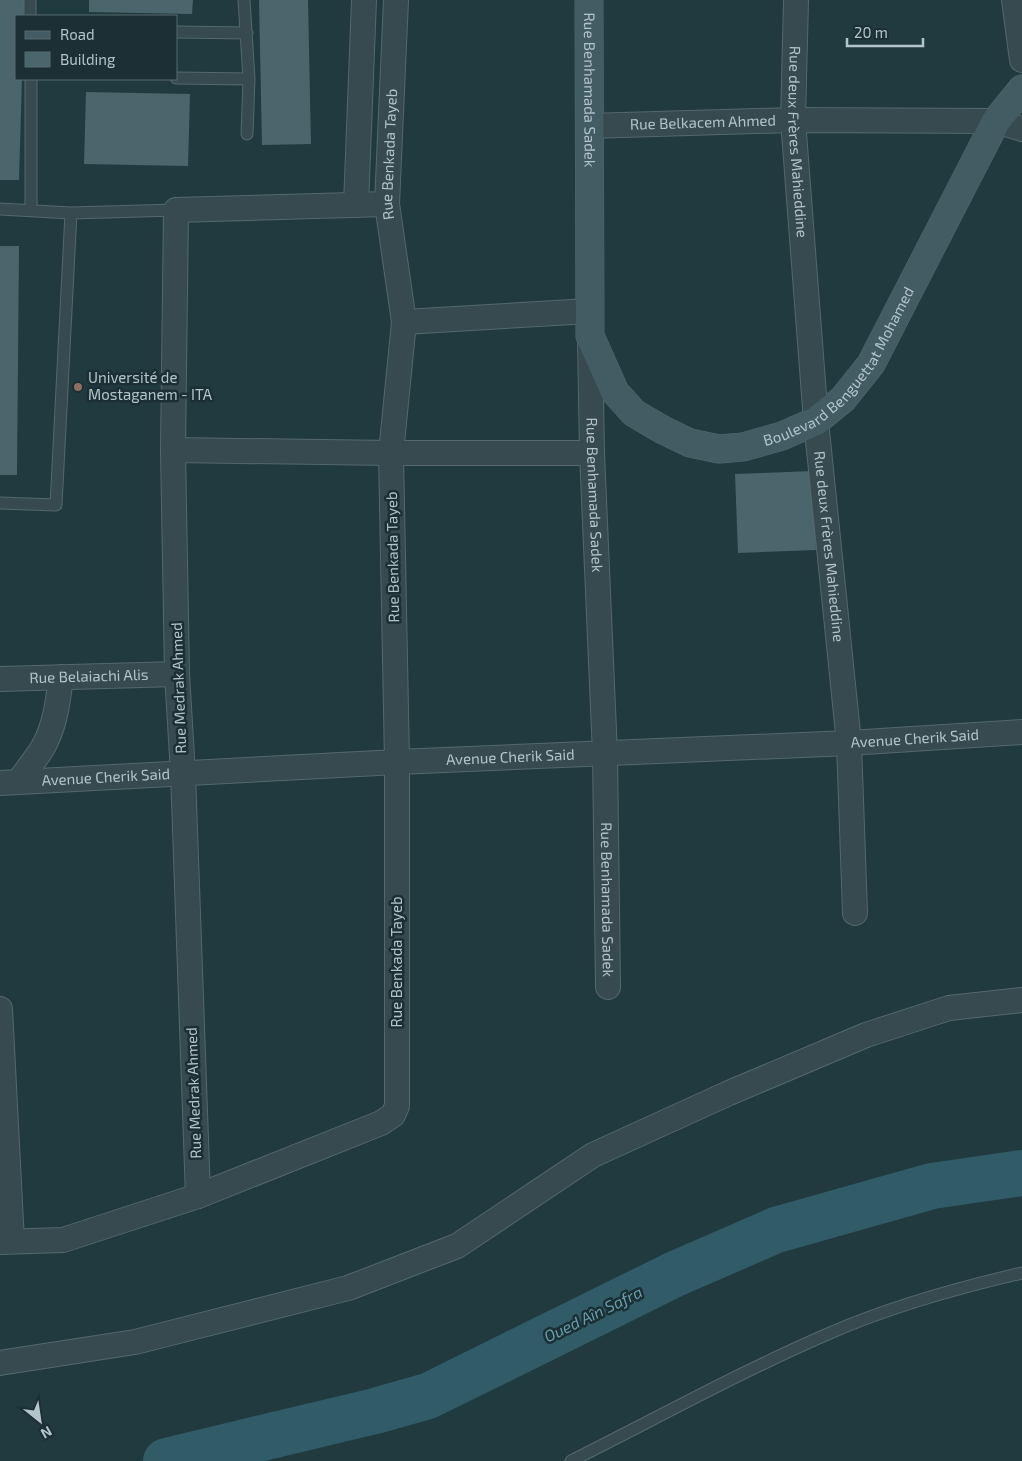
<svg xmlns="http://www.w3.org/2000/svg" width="1022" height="1461" viewBox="0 0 1022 1461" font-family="'Exo 2',sans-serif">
	<rect width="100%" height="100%" fill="#213a40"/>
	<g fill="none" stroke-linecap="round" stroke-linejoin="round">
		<path stroke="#315b67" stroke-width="46" d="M166,1461L375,1411L428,1396L675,1274L776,1230L932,1186L1022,1173"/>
	</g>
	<path fill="#4a656c" d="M0,0H24V16H16V79H22L19,180H0Z
		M89,0H193L192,14L89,12Z
		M259,0H308L311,144L262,145Z
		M86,92L190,94L188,166L84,164Z
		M0,246H19L17,475H0Z
		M813,471L816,550L738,553L735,474Z"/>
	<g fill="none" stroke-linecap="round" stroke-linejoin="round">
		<g stroke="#54686e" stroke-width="13">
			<path id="service" d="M30,0V16
				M244,0L249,79L247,134
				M176,32L247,33
				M176,78L249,79
				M31,79V210
				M0,209L71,213L56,505L0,503
				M71,213L176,210
				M571,1461C657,1418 742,1371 830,1333C892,1306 957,1288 1022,1273"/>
		</g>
		<g stroke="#54686e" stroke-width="26">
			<g id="minor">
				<path id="s1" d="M796,0L793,120L816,421L849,743L855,913"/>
				<path d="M1014,0L1022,60"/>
				<path id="s2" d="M589,126L793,120L996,121L1022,129"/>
				<path d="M356,205L364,0"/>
				<path d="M404,322L589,311"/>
				<path id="s3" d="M590,340L592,453L605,754L608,987"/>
				<path d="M173,450L391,453H592"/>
				<path id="s4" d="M0,679L177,674"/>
				<path d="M19,781C26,771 35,760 42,749C55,727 58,702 61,677"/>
				<path id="s5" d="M0,783L397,762L849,743L1022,732"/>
				<path d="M0,1009L12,1241"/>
				<path d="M198,1196L183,773L177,674L173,450L176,210L387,204"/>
				<path id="s6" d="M0,1242L63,1240L198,1196L381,1123L393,1115L397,1106V762L391,453L404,322L387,204L396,0"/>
				<path d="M0,1363L135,1342L348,1288L457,1246L593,1155L729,1093L866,1035L949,1008L1022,1000"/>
			</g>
		</g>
		<g stroke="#54686e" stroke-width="29">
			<g id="secondary">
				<path id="s7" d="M589,0L590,336L615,392L634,413L663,430L690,443L719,449L743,447L782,436L816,421L843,399L871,364L996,121L1022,89"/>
			</g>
		</g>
		<use href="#service" stroke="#364a50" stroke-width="11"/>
		<use href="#minor" stroke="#364a50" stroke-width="24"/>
		<use href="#secondary" stroke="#435b63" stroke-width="28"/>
	</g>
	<circle fill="#8d6e63" stroke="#1b2f35" stroke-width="2" cx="78" cy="387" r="5"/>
	<g text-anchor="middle" stroke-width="5" stroke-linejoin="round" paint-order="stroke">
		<g font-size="15" fill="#b2c5cb" stroke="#1b2f35">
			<text dy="5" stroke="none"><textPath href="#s7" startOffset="90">Rue Benhamada Sadek</textPath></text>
			<text dy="5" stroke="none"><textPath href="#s2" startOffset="114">Rue Belkacem Ahmed</textPath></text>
			<text dy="5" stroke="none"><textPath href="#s1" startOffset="142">Rue deux Frères Mahieddine</textPath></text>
			<text dy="5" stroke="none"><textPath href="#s6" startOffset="1380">Rue Benkada Tayeb</textPath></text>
			<text dy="5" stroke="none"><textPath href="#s7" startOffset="675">Boulevard Benguettat Mohamed</textPath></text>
			<text dy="5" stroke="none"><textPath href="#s3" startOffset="155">Rue Benhamada Sadek</textPath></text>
			<text dy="5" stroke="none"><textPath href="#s1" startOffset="548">Rue deux Frères Mahieddine</textPath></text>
			<text transform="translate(393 557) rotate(-91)" y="5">Rue Benkada Tayeb</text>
			<text dy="5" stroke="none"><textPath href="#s4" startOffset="89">Rue Belaiachi Alis</textPath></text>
			<text transform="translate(179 688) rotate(-92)" y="5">Rue Medrak Ahmed</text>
			<text dy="5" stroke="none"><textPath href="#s5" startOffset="916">Avenue Cherik Said</textPath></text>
			<text dy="5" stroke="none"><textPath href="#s5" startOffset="511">Avenue Cherik Said</textPath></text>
			<text dy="5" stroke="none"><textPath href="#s5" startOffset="106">Avenue Cherik Said</textPath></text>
			<text dy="5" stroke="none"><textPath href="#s3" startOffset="560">Rue Benhamada Sadek</textPath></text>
			<text transform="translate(397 962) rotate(-90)" y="5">Rue Benkada Tayeb</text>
			<text transform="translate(194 1093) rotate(-92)" y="5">Rue Medrak Ahmed</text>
		</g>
		<g font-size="15" fill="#b2c5cb" stroke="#1b2f35" text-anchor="start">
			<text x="88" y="383">Université de<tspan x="88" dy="17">Mostaganem - ITA</tspan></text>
		</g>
		<g font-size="16" font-style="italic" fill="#679fae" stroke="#1b2f35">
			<text transform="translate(593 1314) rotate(-26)" y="6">Oued Aîn Safra</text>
		</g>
	</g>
	<rect x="15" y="15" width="162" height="65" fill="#1b2f35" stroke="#576b71"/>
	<rect x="25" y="31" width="25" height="8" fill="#435b63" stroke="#576b71"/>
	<text x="60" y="40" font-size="15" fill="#b2c5cb">Road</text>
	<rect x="25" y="52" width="25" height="15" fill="#4a656c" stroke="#576b71"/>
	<text x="60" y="65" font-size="15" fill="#b2c5cb">Building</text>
	<g transform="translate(40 1421) rotate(150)" stroke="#1b2f35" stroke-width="4" paint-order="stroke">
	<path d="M0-4L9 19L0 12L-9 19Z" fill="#b2c5cb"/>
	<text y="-8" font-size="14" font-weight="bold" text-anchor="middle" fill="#b2c5cb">N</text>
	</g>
	<path d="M847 38v8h76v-8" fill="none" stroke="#b2c5cb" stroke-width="2.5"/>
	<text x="854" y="38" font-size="15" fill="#b2c5cb" stroke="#1b2f35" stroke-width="4" paint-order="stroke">20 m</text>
</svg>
